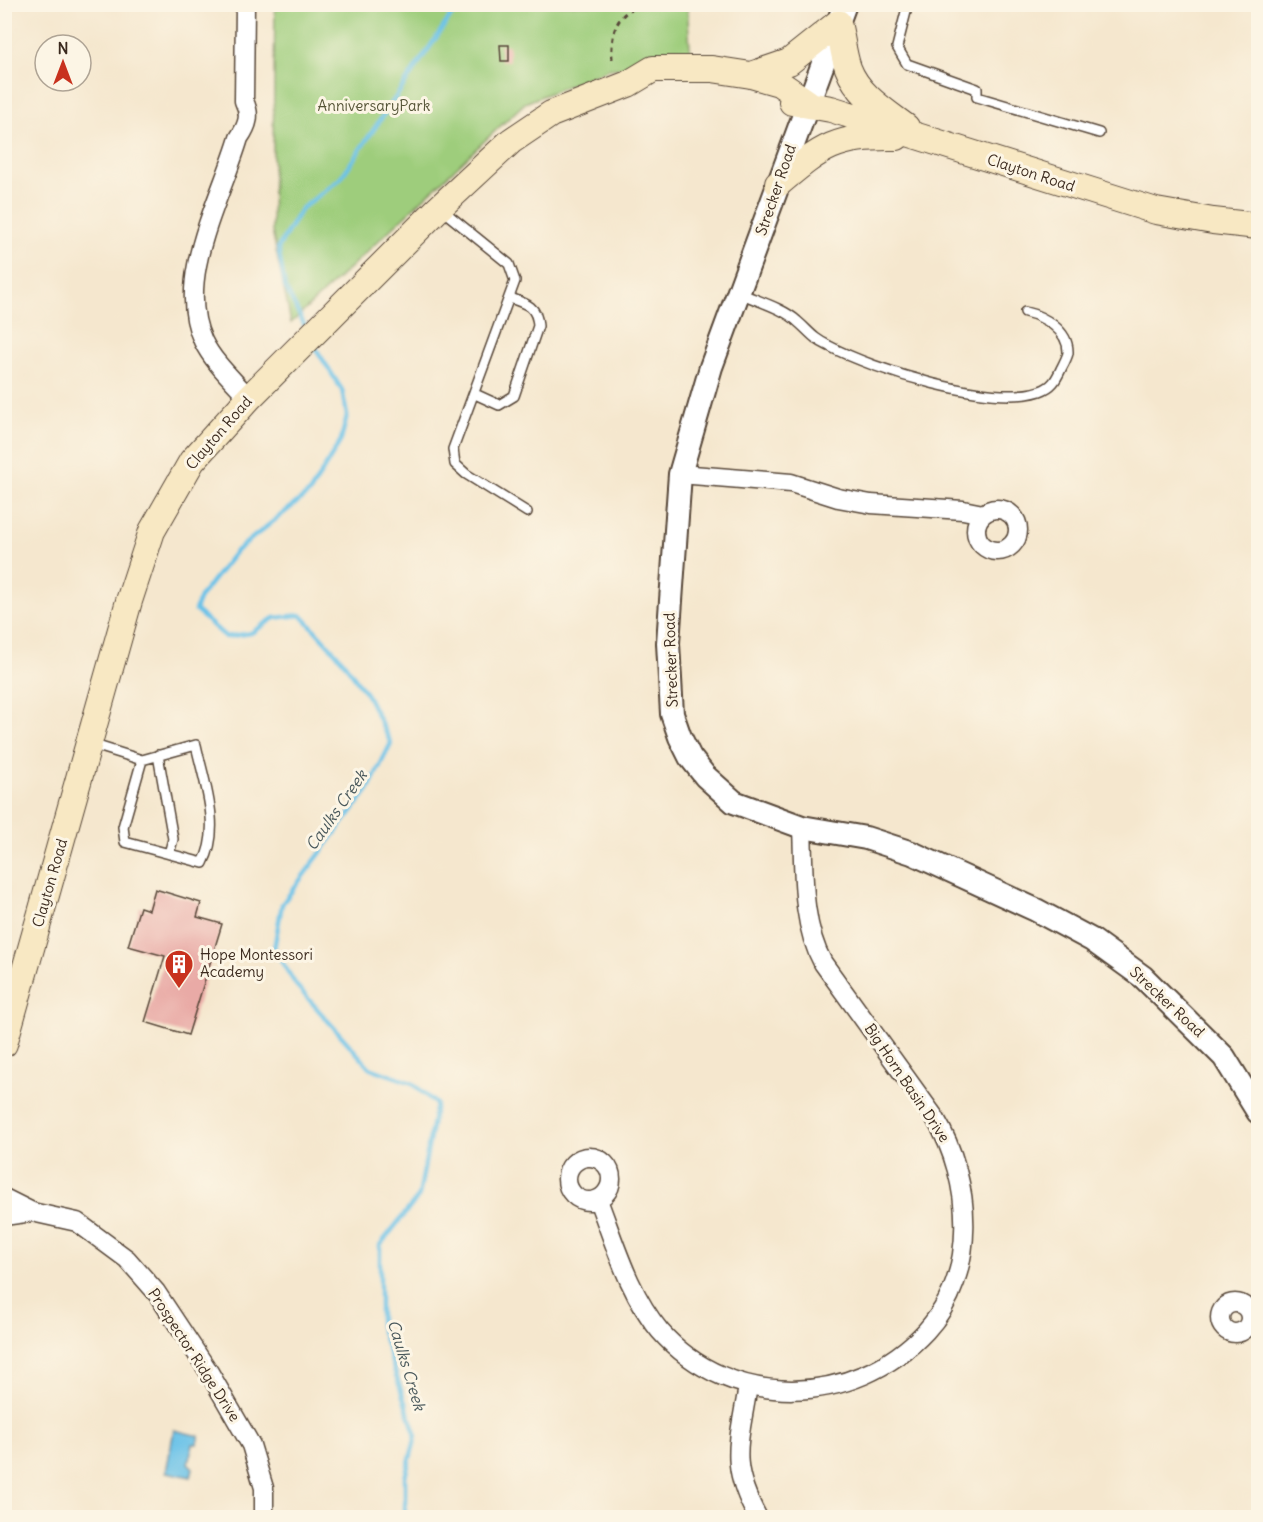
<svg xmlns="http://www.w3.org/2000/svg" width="1263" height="1522" viewBox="0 0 1263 1522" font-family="Delius,sans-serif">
	<rect width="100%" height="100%" fill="#fcf5e5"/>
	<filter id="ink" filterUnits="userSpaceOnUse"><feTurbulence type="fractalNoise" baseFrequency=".0167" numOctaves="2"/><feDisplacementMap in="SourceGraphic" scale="12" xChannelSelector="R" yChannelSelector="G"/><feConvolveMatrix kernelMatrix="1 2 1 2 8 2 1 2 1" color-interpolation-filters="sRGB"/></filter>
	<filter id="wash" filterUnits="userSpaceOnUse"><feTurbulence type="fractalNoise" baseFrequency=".008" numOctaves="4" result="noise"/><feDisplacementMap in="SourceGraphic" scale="24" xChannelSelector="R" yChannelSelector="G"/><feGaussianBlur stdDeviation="1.35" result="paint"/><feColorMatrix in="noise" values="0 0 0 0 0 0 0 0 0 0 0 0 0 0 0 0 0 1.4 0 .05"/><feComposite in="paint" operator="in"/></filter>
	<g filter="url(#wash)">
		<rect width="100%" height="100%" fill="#f5e7ce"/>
		<path fill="#9ecd7c" stroke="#6c7c4d" stroke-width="1.5" d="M275,5H687L691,62L609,69L525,103L291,323L272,231Z"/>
		<path fill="#6bc2e8" stroke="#537683" stroke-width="1.5" d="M174,1430L199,1436L197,1444H193L188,1463L193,1468L191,1477L166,1472Z"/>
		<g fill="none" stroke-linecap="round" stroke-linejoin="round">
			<path stroke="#6bc2e8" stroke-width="4.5" d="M306,328L285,287L278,248L301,209L340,179L459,4
				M313,344L342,390L347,415L341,440L310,492L236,551L200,597L195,610L226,637L251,633L274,618L301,615L343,661L367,695L391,743L368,790L282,904L274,949L296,985L370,1068L412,1083L436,1104L419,1196L380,1245V1326L416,1436L405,1477V1518"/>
		</g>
		<g id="blocks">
			<path fill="#e9aaa6" d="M500,45H509V61H501Z
				M155,889L201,903L197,917L222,924L188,1035L145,1022L165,956L128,946L140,907L149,910Z"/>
		</g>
	</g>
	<g filter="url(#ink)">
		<use href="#blocks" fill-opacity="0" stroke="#574638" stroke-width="1.5"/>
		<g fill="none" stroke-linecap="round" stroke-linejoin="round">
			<g stroke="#574638" stroke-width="12">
				<path id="service" d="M765,4H770
					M908,4L897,47L907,64L977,89V97L1099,133
					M441,209L509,264L515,281L453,449L455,464L466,474L527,512
					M740,293C757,301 783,308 797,321C810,332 812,338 829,346C874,370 991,407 1040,391C1052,387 1056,380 1061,369C1063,365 1067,358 1068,353C1069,330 1043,316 1025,312
					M475,394L499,405L514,396L538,326C537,307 528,304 510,298
					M91,744L142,760L123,827L125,842L203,863C222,828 204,782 196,745L142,760
					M158,755L173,839L169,854"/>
			</g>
			<g stroke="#574638" stroke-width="21">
				<path id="minor" d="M245,4L244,101C251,115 248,125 239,138C221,199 174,279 203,341C213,362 234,381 249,398
					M680,474L791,483L838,498L871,504L963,510L983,514
					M976 530a21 21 0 1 1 42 0a21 21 0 1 1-42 0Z
					M567 1179a22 22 0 1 1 44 0a22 22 0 1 1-44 0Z
					M4,1198L32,1212
					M598,1200C615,1244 629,1294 660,1331C730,1411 855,1408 926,1331C979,1273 972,1180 935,1118L823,963C801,923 804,872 802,827
					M4,1216L32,1212L77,1222L127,1259L156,1292L209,1372L251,1445L264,1488V1518
					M1220 1318a15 15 0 1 1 30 0a15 15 0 1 1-30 0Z
					M748,1386C739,1444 728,1463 758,1518"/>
			</g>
			<g stroke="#574638" stroke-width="26">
				<path id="tertiary" d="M845,4L711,367L680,474L668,643L672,714L680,737L690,757L705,776L734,802L802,827L866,838L912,853L1036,910L1092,940L1143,977L1224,1057L1258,1112"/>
			</g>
			<g stroke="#574638" stroke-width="28">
				<path id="secondary" d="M751,75L789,62L838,23C842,38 843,54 848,68C858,95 885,111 906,127
					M792,102L831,109L1156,211L1213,221L1258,226
					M778,184C823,146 836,136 897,137
					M4,1044L129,601L152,531L192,461L249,398L439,208L511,141L551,114L628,84L653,69H712L751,75L779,83L808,103"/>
			</g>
			<path stroke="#574638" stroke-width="3" stroke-dasharray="4.5 4.5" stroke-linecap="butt" d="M612,59C611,39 614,13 638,7C644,6 650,7 657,4"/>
			<use href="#service" stroke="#fff" stroke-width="9"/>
			<use href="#minor" stroke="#fff" stroke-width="18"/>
			<use href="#tertiary" stroke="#fff" stroke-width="22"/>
			<use href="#secondary" stroke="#f8e8c3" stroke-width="26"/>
		</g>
	</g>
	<defs>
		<g id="building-pin" transform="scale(1.5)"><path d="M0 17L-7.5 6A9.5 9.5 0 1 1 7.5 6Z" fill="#c8321e" stroke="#fcf5e5"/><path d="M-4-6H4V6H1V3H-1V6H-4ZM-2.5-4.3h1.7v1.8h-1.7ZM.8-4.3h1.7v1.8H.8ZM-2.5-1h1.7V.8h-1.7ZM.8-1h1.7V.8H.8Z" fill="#fff"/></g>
	</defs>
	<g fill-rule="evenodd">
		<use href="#building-pin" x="179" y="964"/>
	</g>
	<g text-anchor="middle" stroke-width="6" stroke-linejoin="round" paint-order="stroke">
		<g font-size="15" fill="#545336" stroke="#fcf5e5">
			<text x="374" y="111">AnniversaryPark</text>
		</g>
		<g font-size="15" fill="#3b2a1e" stroke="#fcf5e5">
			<text transform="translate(1031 173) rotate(18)" y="5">Clayton Road</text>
			<text transform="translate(776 190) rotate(-71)" y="5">Strecker Road</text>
			<text transform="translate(219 433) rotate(-49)" y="5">Clayton Road</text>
			<text transform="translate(671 660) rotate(-92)" y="5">Strecker Road</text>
			<text transform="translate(50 883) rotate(-74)" y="5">Clayton Road</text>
			<text transform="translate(1167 1002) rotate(43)" y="5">Strecker Road</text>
			<text transform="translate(907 1083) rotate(56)" y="5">Big Horn Basin Drive</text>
			<text transform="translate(194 1355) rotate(57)" y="5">Prospector Ridge Drive</text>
		</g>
		<g font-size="15" fill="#3b2a1e" stroke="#fcf5e5" text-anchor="start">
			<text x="200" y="960">Hope Montessori<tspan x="200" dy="17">Academy</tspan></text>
		</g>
		<g font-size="16" font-style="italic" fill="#49585b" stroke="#fcf5e5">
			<text transform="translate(336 810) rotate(-55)" y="6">Caulks Creek</text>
			<text transform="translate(407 1365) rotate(73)" y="6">Caulks Creek</text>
		</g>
	</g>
	<rect width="1263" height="1522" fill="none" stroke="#fcf5e5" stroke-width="24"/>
	<g transform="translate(63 63)"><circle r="28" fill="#fcf5e5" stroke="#afa495" stroke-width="1.5"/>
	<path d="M0-4.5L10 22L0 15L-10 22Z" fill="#c8321e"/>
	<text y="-9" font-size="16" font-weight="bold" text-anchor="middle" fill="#3b2a1e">N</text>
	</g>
</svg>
